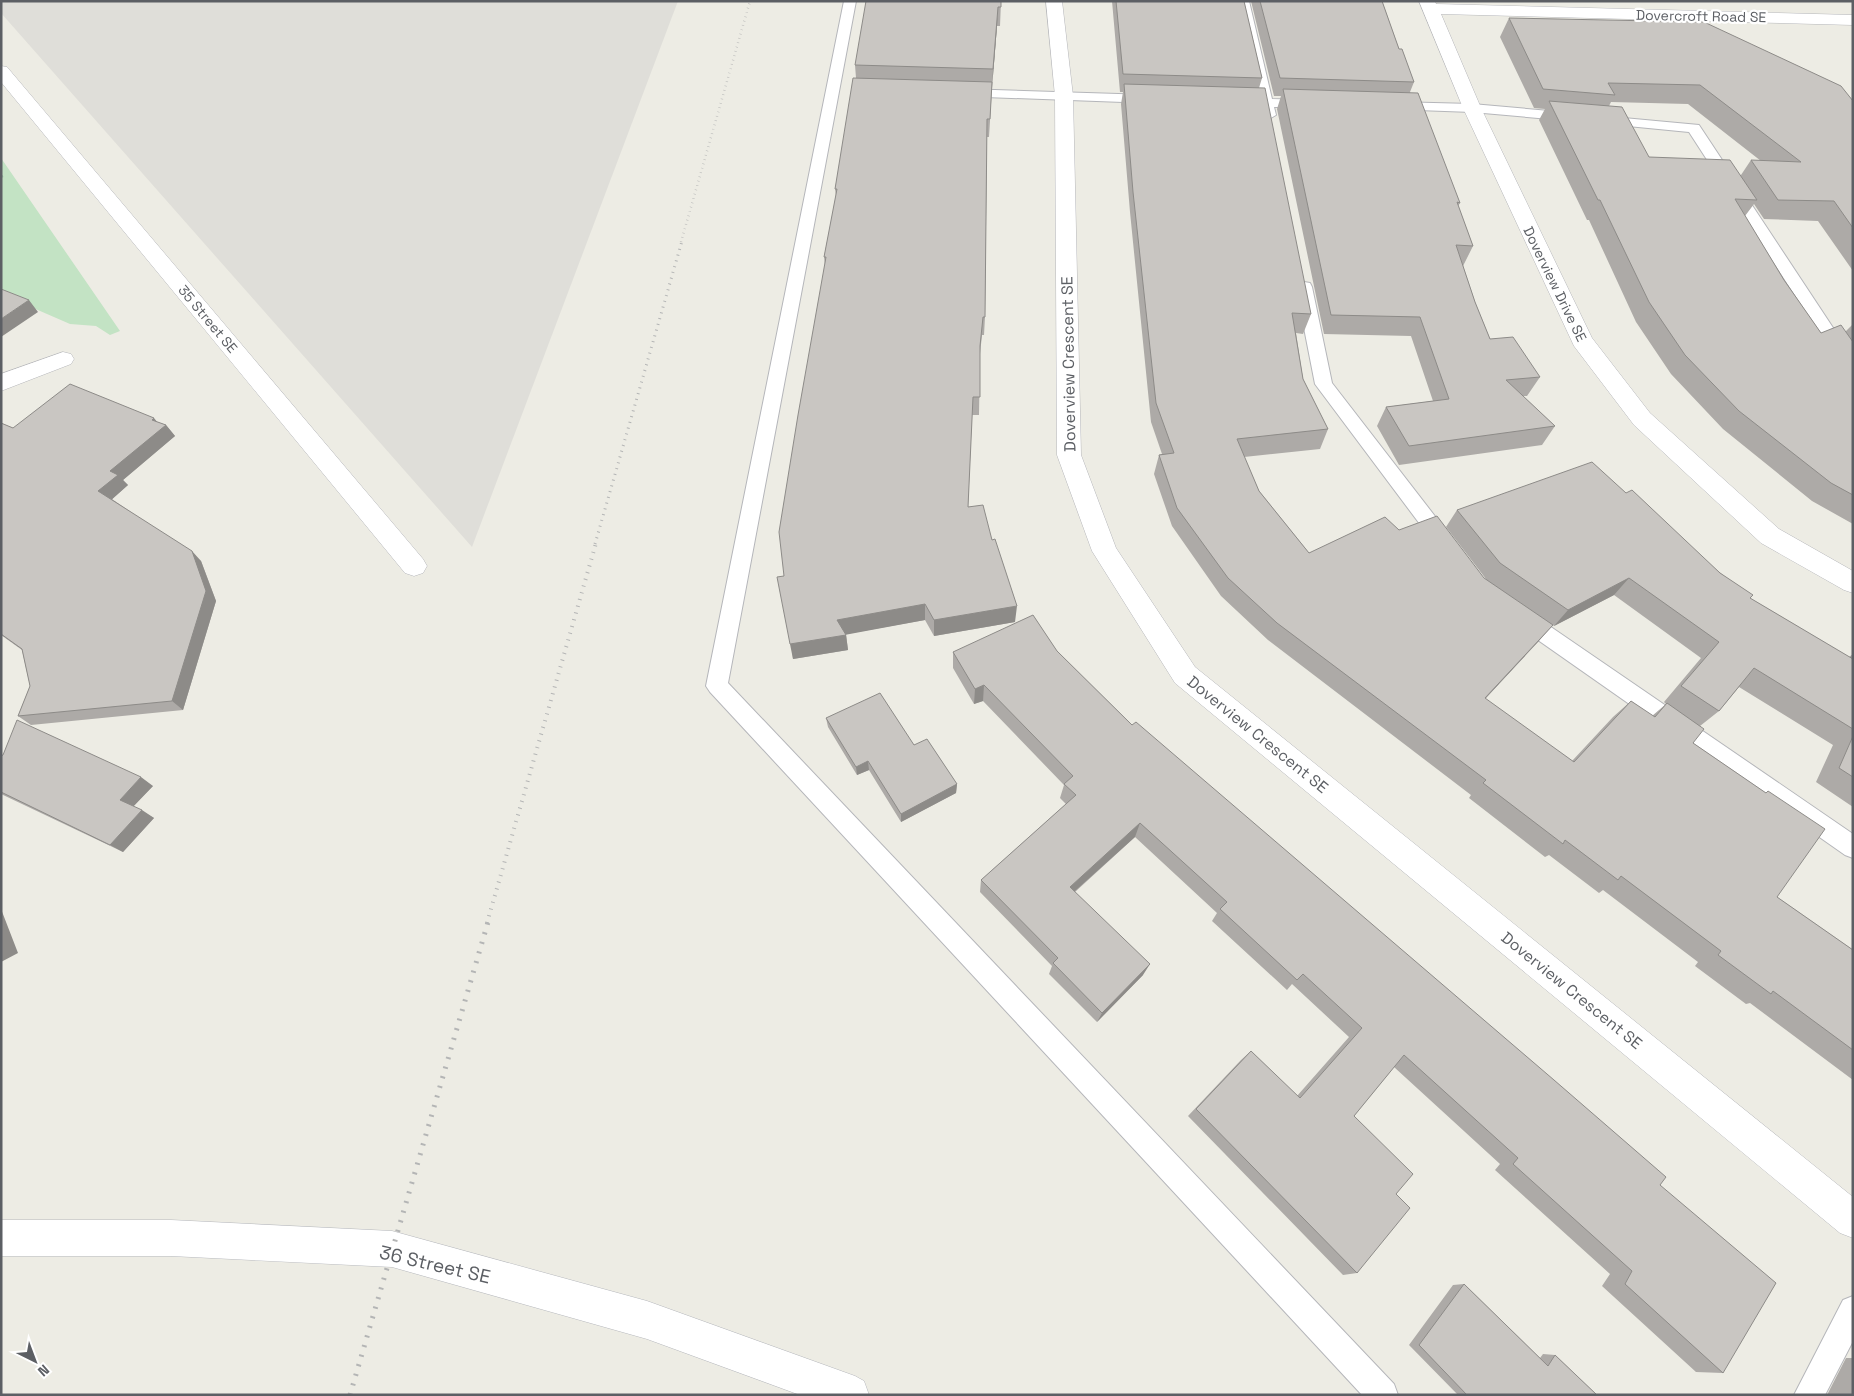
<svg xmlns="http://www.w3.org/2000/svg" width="1854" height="1396" viewBox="0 0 1854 1396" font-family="'Space Grotesk',sans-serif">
	<rect width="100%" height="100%" fill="#edece4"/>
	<path fill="#dfded9" d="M1,1H678L472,547L1,13Z"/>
	<path fill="#c3e3c4" d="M1,158L120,331L110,335L96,326L70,324L1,294Z"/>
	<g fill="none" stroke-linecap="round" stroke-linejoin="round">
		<g stroke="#b5b6ba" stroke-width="2">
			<path id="lane" d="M844,1H856L728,683L1394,1384L1398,1395H1362L710,692L706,686Z
				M1237,1H1249L1272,99L1307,100L1314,104L1312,107H1274L1276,115L1269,119L1264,118L1260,107L1235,105L1233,102L1235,99L1258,98Z
				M963,89L1150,95L1157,99L1150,103L958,96L956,93L958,90Z
				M1395,102L1472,104L1572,113L1579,117L1572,121L1472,112L1390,109L1388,106L1390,103Z
				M1602,116L1699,125L1853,358V373L1842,368L1689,132L1597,123L1595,120L1597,117Z
				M1304,282L1310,283L1312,287L1332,383L1451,537L1454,542L1451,547L1444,549L1437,547L1315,384L1296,287L1298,283Z
				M1522,610L1529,612L1853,834V858L1845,855L1515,624L1512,618L1515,612Z
				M1853,1296V1341L1825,1395H1794L1843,1300Z"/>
		</g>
		<g stroke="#b5b6ba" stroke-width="1">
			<path id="street" d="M1046,1H1062L1073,96L1081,455L1116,548L1195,667L1853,1197V1238L1840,1233L1175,683L1092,551L1057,455L1055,96Z
				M1419,1H1435L1436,4L1853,15V25L1441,14L1481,108L1592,338L1650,413L1779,529L1853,571V593L1844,590L1761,543L1634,425L1574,346L1463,108Z
				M1,66L7,67L423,559L427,566L423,573L414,576L405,573L1,82Z
				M63,352L71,354L74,359L71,364L1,391V374Z"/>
		</g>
		<g stroke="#b6b8bd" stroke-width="1">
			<path id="secondary" d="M1,1220H171L392,1231L647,1301L855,1376L864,1381L869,1395H800L647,1339L392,1267L171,1256H1Z"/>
		</g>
		<path stroke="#9cc4a9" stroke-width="2" stroke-dasharray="3 2" stroke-linecap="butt" d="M1,177L3,176"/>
		<use href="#lane" fill="#fff" fill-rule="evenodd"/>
		<use href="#street" fill="#fff" fill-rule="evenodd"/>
		<use href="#secondary" fill="#fff" fill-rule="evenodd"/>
		<path stroke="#b4b5b5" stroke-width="2.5" stroke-dasharray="0.5 4" stroke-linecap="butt" d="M681,242L750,1"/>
		<path stroke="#b4b5b5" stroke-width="3" stroke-dasharray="1 5" stroke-linecap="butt" d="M595,544L682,241"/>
		<path stroke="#b4b5b5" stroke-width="4" stroke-dasharray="1 6" stroke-linecap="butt" d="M487,923L596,543"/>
		<path stroke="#b4b5b5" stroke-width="5" stroke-dasharray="2 8" stroke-linecap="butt" d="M350,1395L488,922"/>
	</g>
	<path fill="#adaaa7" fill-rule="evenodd" d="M1001,1L1000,26H997L992,88L989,137H987L985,317L984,335H982L980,354L979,415H972L968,507L992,540L1015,622L934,636L925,620L846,634L848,650L793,659L784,576L825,265L824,257L836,196L835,189L856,78L855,65Z
		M1112,1H1244L1262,78L1259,88L1311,314L1303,334L1296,333L1303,379L1328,429L1320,449L1244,457L1259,491L1309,553L1399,530L1486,579L1446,527L1457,510L1626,493L1750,598L1849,657L1853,654V807L1816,782L1833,745L1739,687L1719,711L1700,726L1693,743L1766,793L1768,791L1777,897L1853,950V1080L1750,1003L1746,1004L1695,966L1698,962L1603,890L1599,893L1549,855L1545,857L1469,798L1471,795L1268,640L1221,596L1172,526L1154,474L1159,455L1162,454L1151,422L1130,212L1121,104L1123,92H1120ZM1614,595L1701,658L1664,702L1666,704L1652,716L1631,701L1613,717L1572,761L1485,699L1553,625L1554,626Z
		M1251,1H1382L1399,49L1414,82L1410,92L1460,203L1458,206L1473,246L1463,266L1475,302L1490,339L1540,377L1527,396H1523L1555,426L1542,445L1399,465L1377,426L1386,407L1433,401L1411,336L1324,334L1277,109L1281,96H1274Z
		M1509,18L1853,101V271L1818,221L1764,219L1754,204L1745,216L1784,280L1821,333L1846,331L1853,324V524L1812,501L1723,429L1671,374L1636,322L1589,220H1587L1539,120L1545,109L1534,108L1500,37ZM1611,102L1688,104L1761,161L1751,160L1741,175L1649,157L1609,106Z
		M157,422L166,425L175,436L123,480L128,485L112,499L201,561L216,601L183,710L31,725L18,716L30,686L22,650L1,635V423L13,428Z
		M1057,651L1132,725L1660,1185L1723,1373L1696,1372L1602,1286L1610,1274L1495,1170L1500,1164L1394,1067L1354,1116L1396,1194L1357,1273L1343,1275L1188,1116L1241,1060L1251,1051L1297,1096L1349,1037L1292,984L1287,990L1212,921L1217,913L1135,837L1075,892L1143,975L1097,1022L1049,974L1052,966L980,892L981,880L1066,804L1060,798L1064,785L983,701L974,704L953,668V652Z
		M826,718L914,745L957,784L956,793L901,822L869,770L857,775L828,727Z
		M1,756L153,786L133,806L154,818L123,852L1,794Z
		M1464,1284L1540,1358L1543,1354L1555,1355L1597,1395H1458L1409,1345L1453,1285Z
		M1846,1358H1853V1395H1827Z"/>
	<path fill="#8d8b88" d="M998,7L997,26L992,88L993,69Z
		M29,300L38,312L1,337V319Z
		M154,418L162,428L166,425L175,436L123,480L128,485L109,502L98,491L110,471L152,420Z
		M192,551L201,561L216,601L183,710L172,701Z
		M1629,578L1614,595L1554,626L1568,610Z
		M925,604V620L839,636L837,620Z
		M1017,606L1015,622L934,636V620Z
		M1553,625L1538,642L1471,714L1485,698Z
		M846,635L848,650L793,659L790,644Z
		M984,685L983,701L974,704L975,689Z
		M868,761L869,770L857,775L856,767Z
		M141,777L153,786L132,808L120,800Z
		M957,784L956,793L901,822V814Z
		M142,810L154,818L123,852L110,845Z
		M1140,823L1135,837L1066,899L1070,887Z
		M1,909L18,953L1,962Z
		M1150,964L1143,975L1097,1022L1102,1013Z"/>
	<path fill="#c9c6c2" stroke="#8d8b88" d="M866,1H1001V7H998L993,69L855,65Z
		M1116,1H1244L1262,78L1123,74Z
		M1260,1H1382L1399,49H1402L1414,82L1280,78Z
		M1509,18L1704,22L1841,86L1853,101V228L1834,201L1778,200L1751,160L1801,162L1700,85L1608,83L1615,95L1543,89Z
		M853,78L992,82L990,119H987L985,317H983L980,346V397H973L968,507L983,505L992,540L995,539L1017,606L934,620L925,604L837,620L846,635L790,644L777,577L784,576L779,532L798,415L826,257H824L837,189H835Z
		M1124,84L1265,88L1311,314L1292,313L1303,379L1328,429L1237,439L1259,491L1309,553L1385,517L1399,530L1437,516L1484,578L1553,625L1485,698L1574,762L1631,701L1655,717L1667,703L1704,729L1693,743L1766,793L1768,791L1825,829L1777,897L1853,950V1050L1773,991L1771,994L1718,955L1721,951L1621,876L1618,880L1565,840L1563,844L1483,783L1486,780L1277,623L1228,578L1177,508L1159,455L1174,453L1156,403L1133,192Z
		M1283,89L1418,93L1460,203L1457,202L1473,246L1456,245L1475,302L1490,339L1513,337L1540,377L1506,380L1555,426L1409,446L1386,407L1449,399L1420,317L1331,315Z
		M1549,101L1622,107L1649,157L1730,160L1757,200L1735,199L1784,280L1821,333L1841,325L1853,342V495L1831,483L1739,411L1685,355L1649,302L1600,200H1598Z
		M1,289L29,300L1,319Z
		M70,384L154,418L152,420L166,425L110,471L118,475L98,491L192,551L206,591L172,701L18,716L30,686L22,649L1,634V423L13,428Z
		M1592,462L1626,493L1632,490L1720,573L1753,595L1750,598L1853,659V729L1754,668L1719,711L1681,686L1719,642L1629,578L1568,610L1500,563L1457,510Z
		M1033,615L1057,651L1132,725L1136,722L1554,1080L1666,1177L1660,1185L1776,1283L1723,1373L1625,1284L1632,1271L1513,1164L1518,1158L1404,1055L1354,1116L1413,1174L1396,1194L1410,1208L1357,1273L1196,1109L1251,1051L1300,1098L1362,1028L1303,974L1297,980L1220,909L1227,902L1140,823L1070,887L1150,964L1102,1013L1053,963L1058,958L981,880L1076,795L1064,784L1073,776L984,685L975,689L953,652Z
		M880,693L914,745L927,739L957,784L901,814L868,761L856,767L826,718Z
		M17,720L141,777L120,800L142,810L110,845L1,792V756L3,755Z
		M1853,736V777L1839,768Z
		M1464,1284L1548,1366L1555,1355L1597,1395H1467L1419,1345Z"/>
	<g text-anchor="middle" stroke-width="4.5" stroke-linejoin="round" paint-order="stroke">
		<g font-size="14" fill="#5c5f64" stroke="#fff">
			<text transform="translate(1701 16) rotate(1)" y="5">Dovercroft Road SE</text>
			<text transform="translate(1555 284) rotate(64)" y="5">Doverview Drive SE</text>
			<text transform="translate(208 319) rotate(50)" y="5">35 Street SE</text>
		</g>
		<g font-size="16" fill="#5c5f64" stroke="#fff">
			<text transform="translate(1068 364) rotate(-91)" y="6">Doverview Crescent SE</text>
			<text transform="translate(1258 734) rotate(39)" y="6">Doverview Crescent SE</text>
			<text transform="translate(1572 990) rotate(39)" y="6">Doverview Crescent SE</text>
		</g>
		<g font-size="19" fill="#5c5f64" stroke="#fff">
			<text transform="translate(435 1264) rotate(13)" y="7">36 Street SE</text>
		</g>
	</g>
	<rect width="1854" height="1396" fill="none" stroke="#5c5f64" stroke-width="5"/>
	<g transform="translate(35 1361) rotate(138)" stroke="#ffffff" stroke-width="4" paint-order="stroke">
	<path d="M0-4L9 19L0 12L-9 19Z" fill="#5c5f64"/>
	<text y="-8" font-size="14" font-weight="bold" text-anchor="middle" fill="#5c5f64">N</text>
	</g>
</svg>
